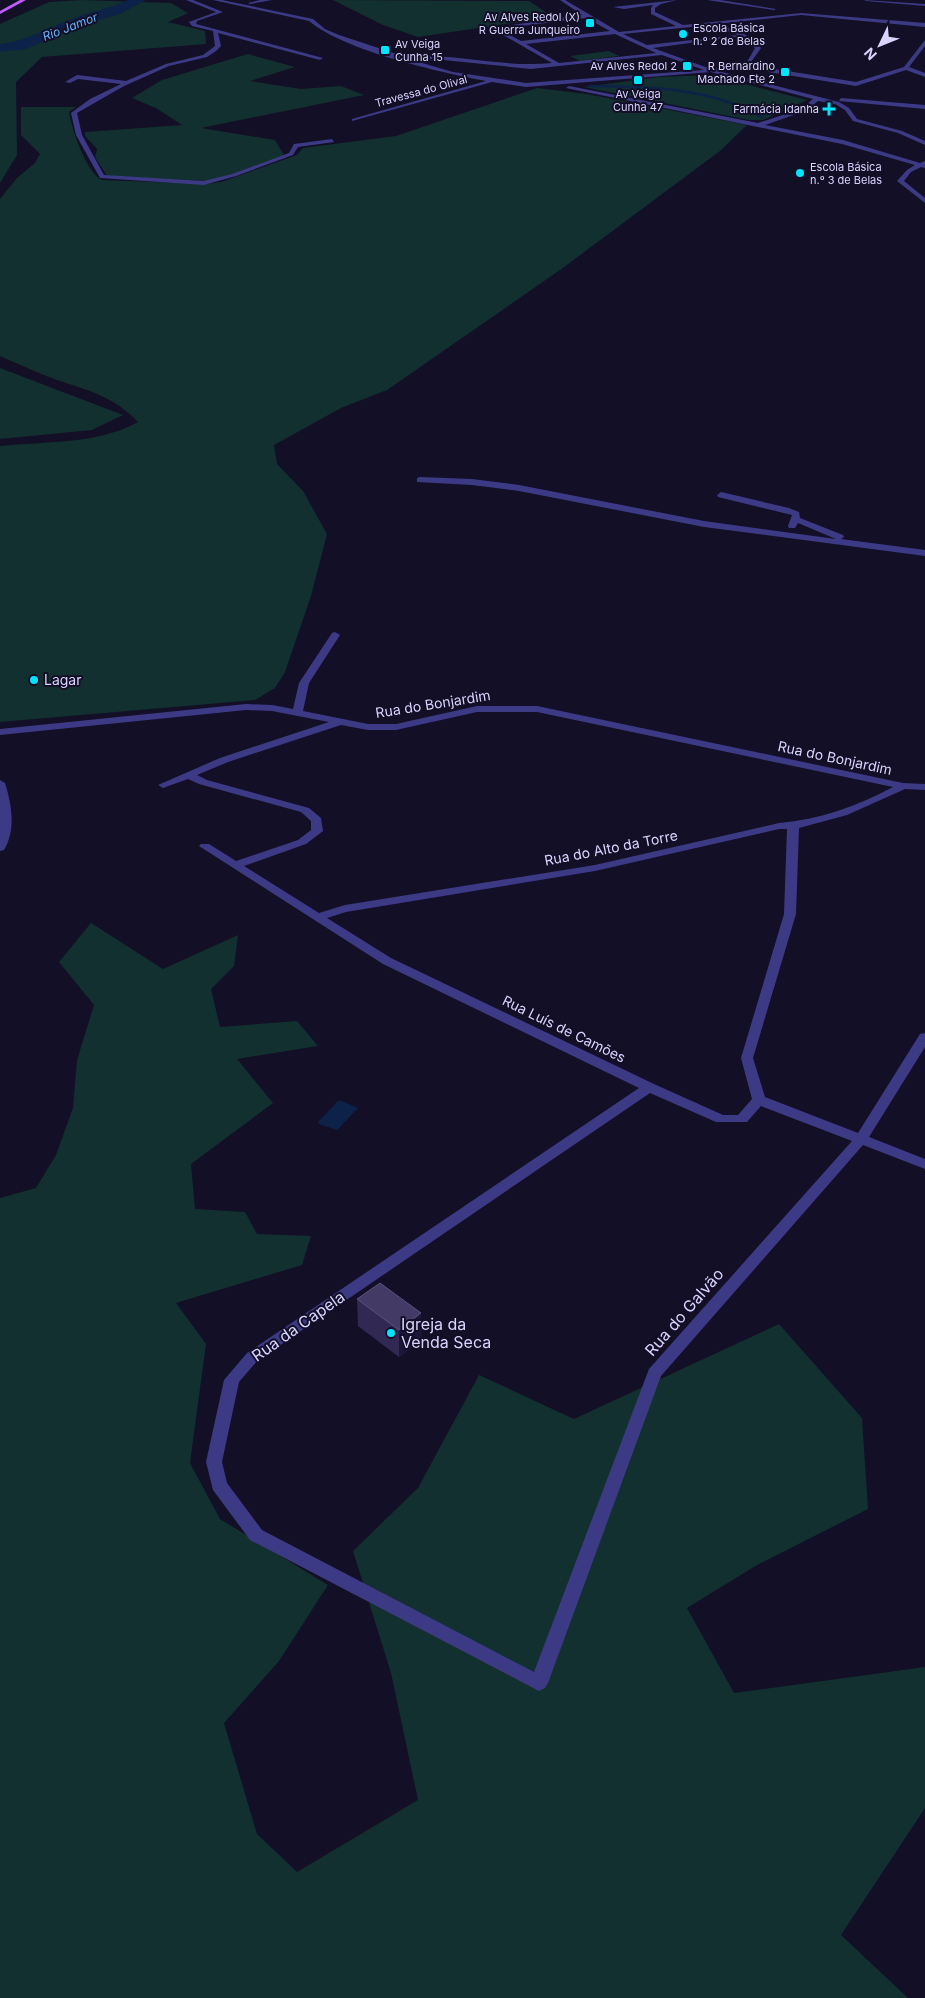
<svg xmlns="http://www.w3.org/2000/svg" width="925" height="1998" viewBox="0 0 925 1998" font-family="Inter,sans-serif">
	<rect width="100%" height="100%" fill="#130f26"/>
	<path fill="#12302f" d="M83,0L171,3L188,13L168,22L205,31L206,44L42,57L16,82L17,155L0,183V24L49,2Z
		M333,0L529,1L553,17L418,37L383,25Z
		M609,51L619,56L580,61L570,56Z
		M248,54L295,67L250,81L301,89L341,86L364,95L201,128L275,140L284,155L217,180L207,181L107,176L95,157L97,149L85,136V132L182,125L156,108L132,98L162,80Z
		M709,75L807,100L763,120H749L584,87L659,77Z
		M537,88L587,94L747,125L720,151L560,270L387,390L341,408L274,445L277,464L303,491L327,534L311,596L285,672L275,688L255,700L0,722V446C46,441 96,445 138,422C113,396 90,391 57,380C38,373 19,364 0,356V199L17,178L35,163L40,154L21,135V107H76L69,112C72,130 86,172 102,180L206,184L221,182L297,155L303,148L396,136Z
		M0,368L123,415L92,430L0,439Z
		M91,923L163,969L238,935L234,966L211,989L220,1027L297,1021L318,1046L237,1059L273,1103L191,1164L195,1209L245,1212L257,1234L311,1236L302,1265L176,1303L206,1344L190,1463L220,1519L328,1585L279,1661L224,1723L257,1834L297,1872L418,1800L391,1673L353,1551L418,1488L479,1375L574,1419L779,1324L862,1418L868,1509L757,1565L687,1608L734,1693L925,1667V1808L841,1935L908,1998H0V1198L36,1188L56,1155L73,1108L77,1060L94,1005L59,962Z"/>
	<path fill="#0c2248" d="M339,1100L358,1108L337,1130L319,1124L318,1122Z"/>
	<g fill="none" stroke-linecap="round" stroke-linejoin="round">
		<path stroke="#0c2248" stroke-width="2.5" d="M590,86C650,87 708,87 762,117"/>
		<path fill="#0c2248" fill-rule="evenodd" d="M128,0H146L120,14L80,25L26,49L0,52V44C26,41 45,29 69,20C89,12 109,9 128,0Z"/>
		<path fill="#3d3a85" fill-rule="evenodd" d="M186,0H193L223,12L197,21L196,24L323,58L320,60L218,33L221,46L216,51L207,57L169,66L124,86L77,113L82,135L104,175L204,181L232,174L289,153L294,144L332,139L334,142L298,147L293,155L236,176L204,185L100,178L76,135L71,113L90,99L121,84L78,79L70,83L65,82L77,75L126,81L166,64L203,55L215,46L213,31L192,26L189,22L216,12Z
			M213,0H222L313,19L325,29L339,35L409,58L411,56C458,54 505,68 552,63L491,28L582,15L560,0H565L619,32L676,26L651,14V8L653,5L624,9L613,7L677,0L661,4L655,8V12L683,25L801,13L925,23V27L801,15L717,24C734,30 750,33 761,48L749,65L856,82L904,67L925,40V46L909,67L925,73V77L906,70L856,86L744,68L718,71L839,102L849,108L857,119L902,131L925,141V145L898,133L853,121L845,110L835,104L818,101L805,111L765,125L843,140L920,163L925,161V168L921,167L911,172L904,181L925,198V203L897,181L907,170L915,165L842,144L566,88L569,86L758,123L801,109L813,99L711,72L526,87L492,82L352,121V119L486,81C439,72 345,51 309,21ZM586,18L610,31L521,41L499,29ZM710,25L738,35L647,45L623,34ZM615,34L656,53L559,63L526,44ZM741,36L755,48L747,62L743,65L711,69L653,48ZM662,55L704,70L526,83L453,72L412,60L434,59L531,69Z
			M260,0H272L250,4L248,3Z
			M707,0H720L776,9L774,10Z
			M864,0L925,4V6L866,1Z
			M841,98L925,105V109L839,101Z
			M420,477L472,479L519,485L704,521L836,539L798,523L795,528H789L788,526L792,515L718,497L717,495L721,492L789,508L799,512L800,518L843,535L844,537L841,539L925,550V556L704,527L519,491L472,485L417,482V478Z
			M335,632L340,635L309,683L303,711L368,724H396L477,706H537L903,783L925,784V790L905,789L847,815L799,828L796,914L753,1058L765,1097L858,1133L920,1034L925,1033V1047L869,1137L925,1159V1169L863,1145L661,1376L548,1683L545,1688L539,1691L250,1540L213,1490L206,1462L224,1380L247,1353L639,1088L383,964L199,846L201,844H209L236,861L298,840L311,830V821L301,812L199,784L188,779L163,788L158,785L220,758L329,722L272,711L246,710L0,735V729L246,704L272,705L293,709L299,683L332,633ZM477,712H537L893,787C857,806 819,820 779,823L595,865L345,905L319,913L244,866L306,844L323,831L321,818L309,808L207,780L197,775L228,762L341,725L368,730H396ZM779,829H787L784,914L741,1058L752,1099L738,1115H723L654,1084L391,958L327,918L346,912L595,871ZM650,1093L716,1122H747L761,1106L852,1141L649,1369L534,1672L262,1530L227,1483L222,1462L239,1382L257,1361Z
			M0,780L5,783C12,805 16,830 4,850L0,851Z"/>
		<path fill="#c25bff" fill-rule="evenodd" d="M20,0H26L0,14V11Z"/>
	</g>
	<path fill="#312854" d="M357,1299L422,1340L399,1357L358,1326Z"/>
	<path fill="#1d163a" d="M421,1313L422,1340L399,1357V1330Z"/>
	<path fill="#433a66" stroke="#5a527e" d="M380,1283L421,1313L399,1330L357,1299Z"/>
	<g fill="#00e5ff" stroke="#130f26" stroke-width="2">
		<rect x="585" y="18" width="10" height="10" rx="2.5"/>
		<circle cx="683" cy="34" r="5"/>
		<rect x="380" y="45" width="10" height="10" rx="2.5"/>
		<rect x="682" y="61" width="10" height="10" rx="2.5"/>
		<rect x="780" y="67" width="10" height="10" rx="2.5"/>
		<rect x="633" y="75" width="10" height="10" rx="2.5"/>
		<path d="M826.5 101.5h5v5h5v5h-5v5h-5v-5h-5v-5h5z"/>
		<circle cx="800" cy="173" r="5"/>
		<circle cx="34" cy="680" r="5"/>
		<circle cx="391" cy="1333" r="5"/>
	</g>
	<g text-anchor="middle" stroke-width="4" stroke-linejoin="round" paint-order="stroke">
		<g font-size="11" fill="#d9d4ff" stroke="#130f26" text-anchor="end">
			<text x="580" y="21">Av Alves Redol (X)<tspan x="580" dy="13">R Guerra Junqueiro</tspan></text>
			<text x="693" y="32" text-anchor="start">Escola Básica<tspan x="693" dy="13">n.º 2 de Belas</tspan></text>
			<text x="395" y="48" text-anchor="start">Av Veiga<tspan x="395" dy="13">Cunha 15</tspan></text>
			<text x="677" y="70">Av Alves Redol 2</text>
			<text x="775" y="70">R Bernardino<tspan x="775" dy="13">Machado Fte 2</tspan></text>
			<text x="638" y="98" text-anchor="middle">Av Veiga<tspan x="638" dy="13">Cunha 47</tspan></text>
			<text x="819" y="113">Farmácia Idanha</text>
			<text x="810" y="171" text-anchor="start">Escola Básica<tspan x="810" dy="13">n.º 3 de Belas</tspan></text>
		</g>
		<g font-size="11" fill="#d9d4ff" stroke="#130f26">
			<text transform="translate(421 91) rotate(-15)" y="4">Travessa do Olival</text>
		</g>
		<g font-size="12" font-style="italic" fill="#62b6ff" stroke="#130f26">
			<text transform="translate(70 27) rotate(-21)" y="4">Rio Jamor</text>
		</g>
		<g font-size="14" fill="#d9d4ff" stroke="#130f26" text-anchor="start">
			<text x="44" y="685">Lagar</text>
		</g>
		<g font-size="14" fill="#d9d4ff" stroke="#130f26">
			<text transform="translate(433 704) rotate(-9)" y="5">Rua do Bonjardim</text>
			<text transform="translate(835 758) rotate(12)" y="5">Rua do Bonjardim</text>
			<text transform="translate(611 848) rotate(-11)" y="5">Rua do Alto da Torre</text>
			<text transform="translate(564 1029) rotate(26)" y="5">Rua Luís de Camões</text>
		</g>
		<g font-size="16" fill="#d9d4ff" stroke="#130f26">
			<text transform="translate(684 1312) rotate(-49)" y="6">Rua do Galvão</text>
			<text transform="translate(298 1326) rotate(-35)" y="6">Rua da Capela</text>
		</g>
		<g font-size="16" fill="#d9d4ff" stroke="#130f26" text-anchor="start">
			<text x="401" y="1330">Igreja da<tspan x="401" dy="18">Venda Seca</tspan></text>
		</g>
	</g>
	<g transform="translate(880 45) rotate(227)" stroke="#130f26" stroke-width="4" paint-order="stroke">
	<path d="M0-4L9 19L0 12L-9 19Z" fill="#d9d4ff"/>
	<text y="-8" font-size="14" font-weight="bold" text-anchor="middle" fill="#d9d4ff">N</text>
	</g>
</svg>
